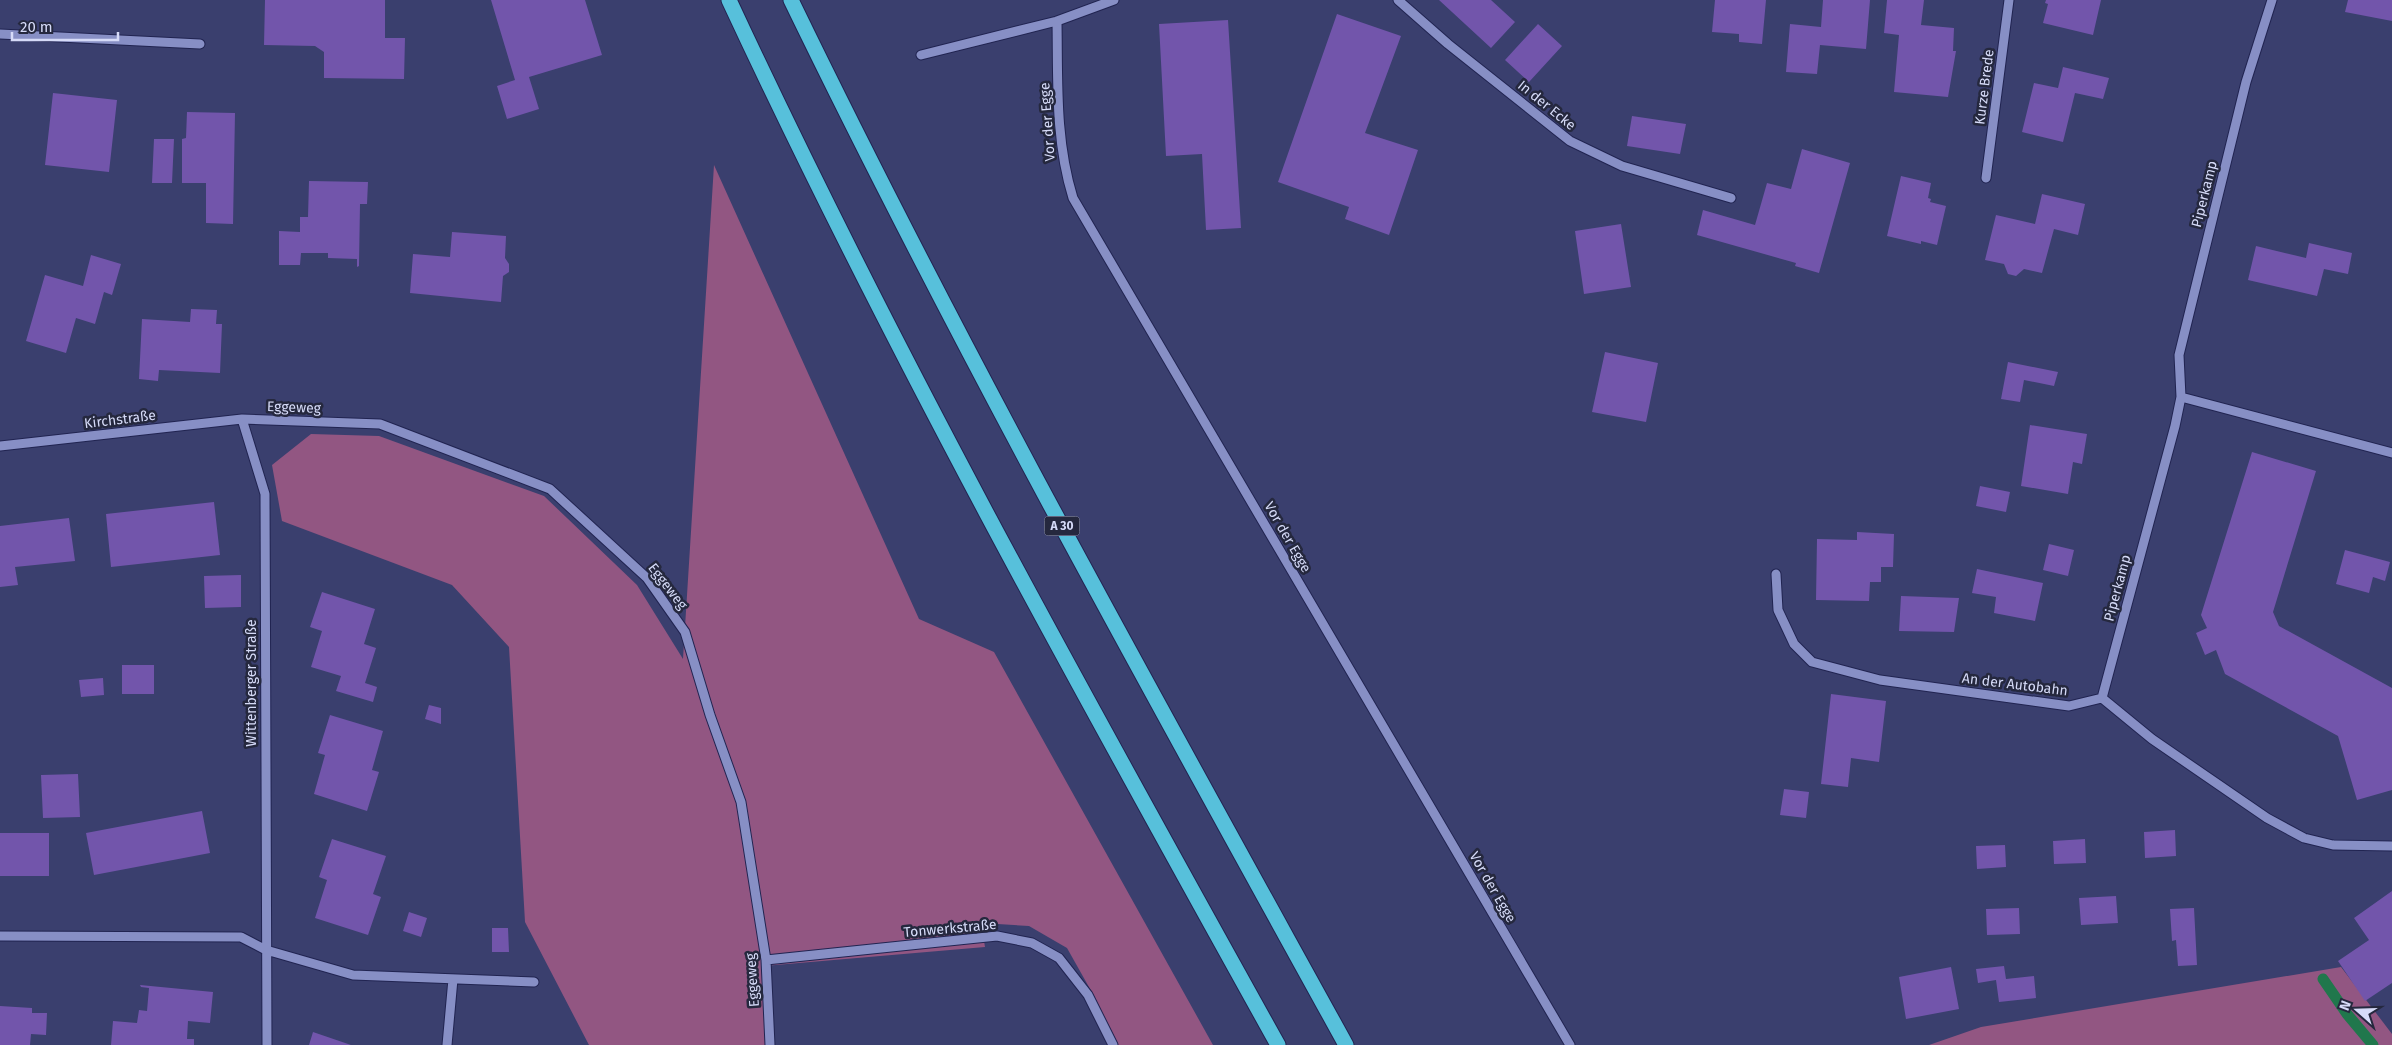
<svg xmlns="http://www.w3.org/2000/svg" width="2392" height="1045" viewBox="0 0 2392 1045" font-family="'Fira Sans',sans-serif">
	<rect width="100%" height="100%" fill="#3a3f6e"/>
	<path fill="#925682" d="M714,165L919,619L994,652L1213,1045H1116L1094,996L1067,948L1029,926L981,923L985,947L764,966L766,1045H589L525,922L509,647L452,585L282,521L272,465L311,434L379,436L544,496L637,585L683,659Z
		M2341,967L2392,1034V1045H1929L1981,1027Z"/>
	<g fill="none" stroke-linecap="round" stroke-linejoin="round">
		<path stroke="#20774c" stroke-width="11" d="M2323,979L2347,1014L2373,1045"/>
	</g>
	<path fill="#7255ab" d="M265,0H385V38H405L404,79L324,78V52L315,46L264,45Z
		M491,0H585L602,55L529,77L539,109L507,119L497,86L515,80Z
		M1439,0H1491L1515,22L1491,48Z
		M1715,0H1766L1762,44L1739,42V34L1712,32Z
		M1823,0H1870L1866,49L1820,45L1817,74L1786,72L1790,24L1821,27Z
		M1887,0H1924L1921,25L1954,28L1953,51H1956L1948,97L1894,92L1899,35L1884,33Z
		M2046,0H2101L2093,35L2043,23L2048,4L2045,3Z
		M2348,0H2392V21L2345,12Z
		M1337,14L1401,36L1365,133L1418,150L1389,235L1345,219L1349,207L1278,182Z
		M1228,20L1241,228L1206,230L1202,154L1166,156L1159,24Z
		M1538,24L1562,46L1529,82L1505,60Z
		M2063,67L2109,78L2103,99L2075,93L2063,142L2022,132L2034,83L2058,88Z
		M53,93L117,100L109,172L45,165Z
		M187,112L235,113L233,224L206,223V183H182V139L186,138Z
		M1632,116L1686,124L1680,154L1627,146Z
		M154,139H174L172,183H152Z
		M1802,149L1850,163L1819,273L1795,266L1796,263L1697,235L1703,210L1755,225L1767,183L1791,189Z
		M1901,176L1931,183L1928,198L1931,199L1930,202L1946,206L1937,245L1921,241V244L1887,236Z
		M309,181L368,182L367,204H360L359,266L357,267V259L328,258V253H301L300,265H279V231L300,232V217H308Z
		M2042,194L2085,204L2078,235L2054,229L2042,273L2024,269L2016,276L2008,274L2004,264L1985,260L1996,215L2035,224Z
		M1621,224L1631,287L1584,294L1575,231Z
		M452,232L506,236L505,258L509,264V272L503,276L501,302L410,293L413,254L450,257Z
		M2309,243L2352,253L2348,274L2324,269L2317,296L2248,280L2256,246L2306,258Z
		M91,255L121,264L112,295L104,292L95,324L76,318L66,353L26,341L45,275L83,286Z
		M191,309L217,310L216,324H222L220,373L159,370L158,381L139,379L142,319L190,322Z
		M1605,352L1658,363L1646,422L1592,412Z
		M2008,362L2058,372L2054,386L2024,380L2020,402L2001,399Z
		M2030,425L2087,434L2082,464L2073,462L2068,494L2021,486Z
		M2252,452L2316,471L2273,612L2279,626L2392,688V790L2357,800L2338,736L2225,674L2216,650L2205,655L2196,633L2207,628L2201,615Z
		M1980,486L2010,492L2006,512L1976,506Z
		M214,502L220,555L111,567L106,514Z
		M69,518L75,561L15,567L18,585L0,587V526Z
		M1857,532L1894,534L1893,567H1881V582H1870L1869,601L1816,600L1817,539L1857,540Z
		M2049,544L2074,550L2068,576L2043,570Z
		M2345,550L2390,562L2385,581L2373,577L2369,593L2336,584Z
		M1977,569L2043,583L2035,621L1994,613L1996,597L1972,593Z
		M241,575V607L205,608L204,576Z
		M322,592L375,609L364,644L376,648L365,683L377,687L373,702L336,691L341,676L311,667L322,631L310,627Z
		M1901,596L1959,598L1954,632L1899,631Z
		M122,665H154V694H122Z
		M103,678L104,695L81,697L79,680Z
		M1831,694L1886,701L1879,762L1851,758L1848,787L1821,784Z
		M429,705L441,708V724L425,719Z
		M330,715L383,731L372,770L379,772L367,811L314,794L325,755L318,753Z
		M78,774L80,817L43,818L41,775Z
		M1784,789L1809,792L1806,818L1780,815Z
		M202,811L210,853L94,875L86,833Z
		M2175,830L2176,856L2145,858L2144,832Z
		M0,833H49V876H0Z
		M332,839L386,856L373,894L381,897L368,935L315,918L327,880L319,877Z
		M2085,839L2086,863L2054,864L2053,841Z
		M2005,845L2006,867L1977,869L1976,846Z
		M2392,891V983L2365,1001L2338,961L2369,940L2354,918Z
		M2116,896L2118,923L2081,925L2079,898Z
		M2019,908L2020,934L1987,935L1986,909Z
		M2194,908L2197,965L2178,966L2176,940L2172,941L2170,909Z
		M409,912L427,918L421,937L403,931Z
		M492,928H508L509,952H492Z
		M2004,966L2006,979L2034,976L2036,998L1999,1002L1996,980L1978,983L1976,969Z
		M1951,967L1959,1009L1906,1019L1899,977Z
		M140,985L213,992L210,1023L188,1021L187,1039H194V1045H111L113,1021L137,1023L139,1010L147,1011L149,988L141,987Z
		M0,1006L32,1008V1013H47L46,1035L31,1034L30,1045H0Z
		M313,1032L351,1045H309Z"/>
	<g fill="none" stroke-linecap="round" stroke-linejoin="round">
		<g stroke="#212451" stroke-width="11">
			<path id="minor" d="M1398,0L1448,44L1570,141L1622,166L1731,198
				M1057,21C1058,81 1055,140 1073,198L1570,1045
				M0,34L200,44
				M921,55L1057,21L1114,0
				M1986,178L2009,0
				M2181,397L2392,453
				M242,419L265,494L267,1045
				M0,446L242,419L380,424L550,489L647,578L685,632L710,715L741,802L766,960L770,1045
				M1776,574L1778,610L1794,644L1812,662L1880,680L2069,706L2102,698
				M2102,698L2175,426L2181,397L2179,355L2246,82L2272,0
				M2102,698L2152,739L2267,818L2304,838L2333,845L2392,846
				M0,936L241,937L266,950L353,975L534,982
				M766,960L997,936L1032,943L1059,958L1088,995L1113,1045
				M447,1045L453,979"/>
		</g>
		<g stroke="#212451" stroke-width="17">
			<path id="highway" d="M729,0C895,357 1087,701 1278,1045
				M791,0C963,355 1156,700 1346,1045"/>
		</g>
		<use href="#minor" stroke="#878fc5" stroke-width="9"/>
		<use href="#highway" stroke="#57c0db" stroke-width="15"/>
	</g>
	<g text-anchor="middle" stroke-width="5" stroke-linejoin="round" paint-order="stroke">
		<rect fill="#25283e" stroke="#a1a5c0" stroke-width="1" x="1044.5" y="516.5" width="35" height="19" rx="4"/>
		<g font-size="12" font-weight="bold" fill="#d6dbf8">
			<text x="1062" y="530">A 30</text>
		</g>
		<g font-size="14" fill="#d6dbf8" stroke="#25283e">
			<text transform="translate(1984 87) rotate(-83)" y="5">Kurze Brede</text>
			<text transform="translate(1547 105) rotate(39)" y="5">In der Ecke</text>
			<text transform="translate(1047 122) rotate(-94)" y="5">Vor der Egge</text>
			<text transform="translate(2204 194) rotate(-76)" y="5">Piperkamp</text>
			<text transform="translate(294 407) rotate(2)" y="5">Eggeweg</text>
			<text transform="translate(120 419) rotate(-7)" y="5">Kirchstraße</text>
			<text transform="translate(1288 537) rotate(60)" y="5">Vor der Egge</text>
			<text transform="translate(668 586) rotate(52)" y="5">Eggeweg</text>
			<text transform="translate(2117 588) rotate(-75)" y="5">Piperkamp</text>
			<text transform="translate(251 683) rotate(-90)" y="5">Wittenberger Straße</text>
			<text transform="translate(2015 684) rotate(7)" y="5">An der Autobahn</text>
			<text transform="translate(1493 887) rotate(60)" y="5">Vor der Egge</text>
			<text transform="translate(950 928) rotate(-5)" y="5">Tonwerkstraße</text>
			<text transform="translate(752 980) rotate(-94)" y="5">Eggeweg</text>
		</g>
	</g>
	<g transform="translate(2357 1010) rotate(290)" stroke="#25283e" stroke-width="4" paint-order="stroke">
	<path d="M0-4L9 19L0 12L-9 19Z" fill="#d6dbf8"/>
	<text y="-8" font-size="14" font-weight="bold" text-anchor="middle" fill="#d6dbf8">N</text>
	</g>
	<path d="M12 32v8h106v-8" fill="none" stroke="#d6dbf8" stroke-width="2.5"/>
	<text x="20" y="32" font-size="15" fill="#d6dbf8" stroke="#25283e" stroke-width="4" paint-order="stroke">20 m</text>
</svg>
